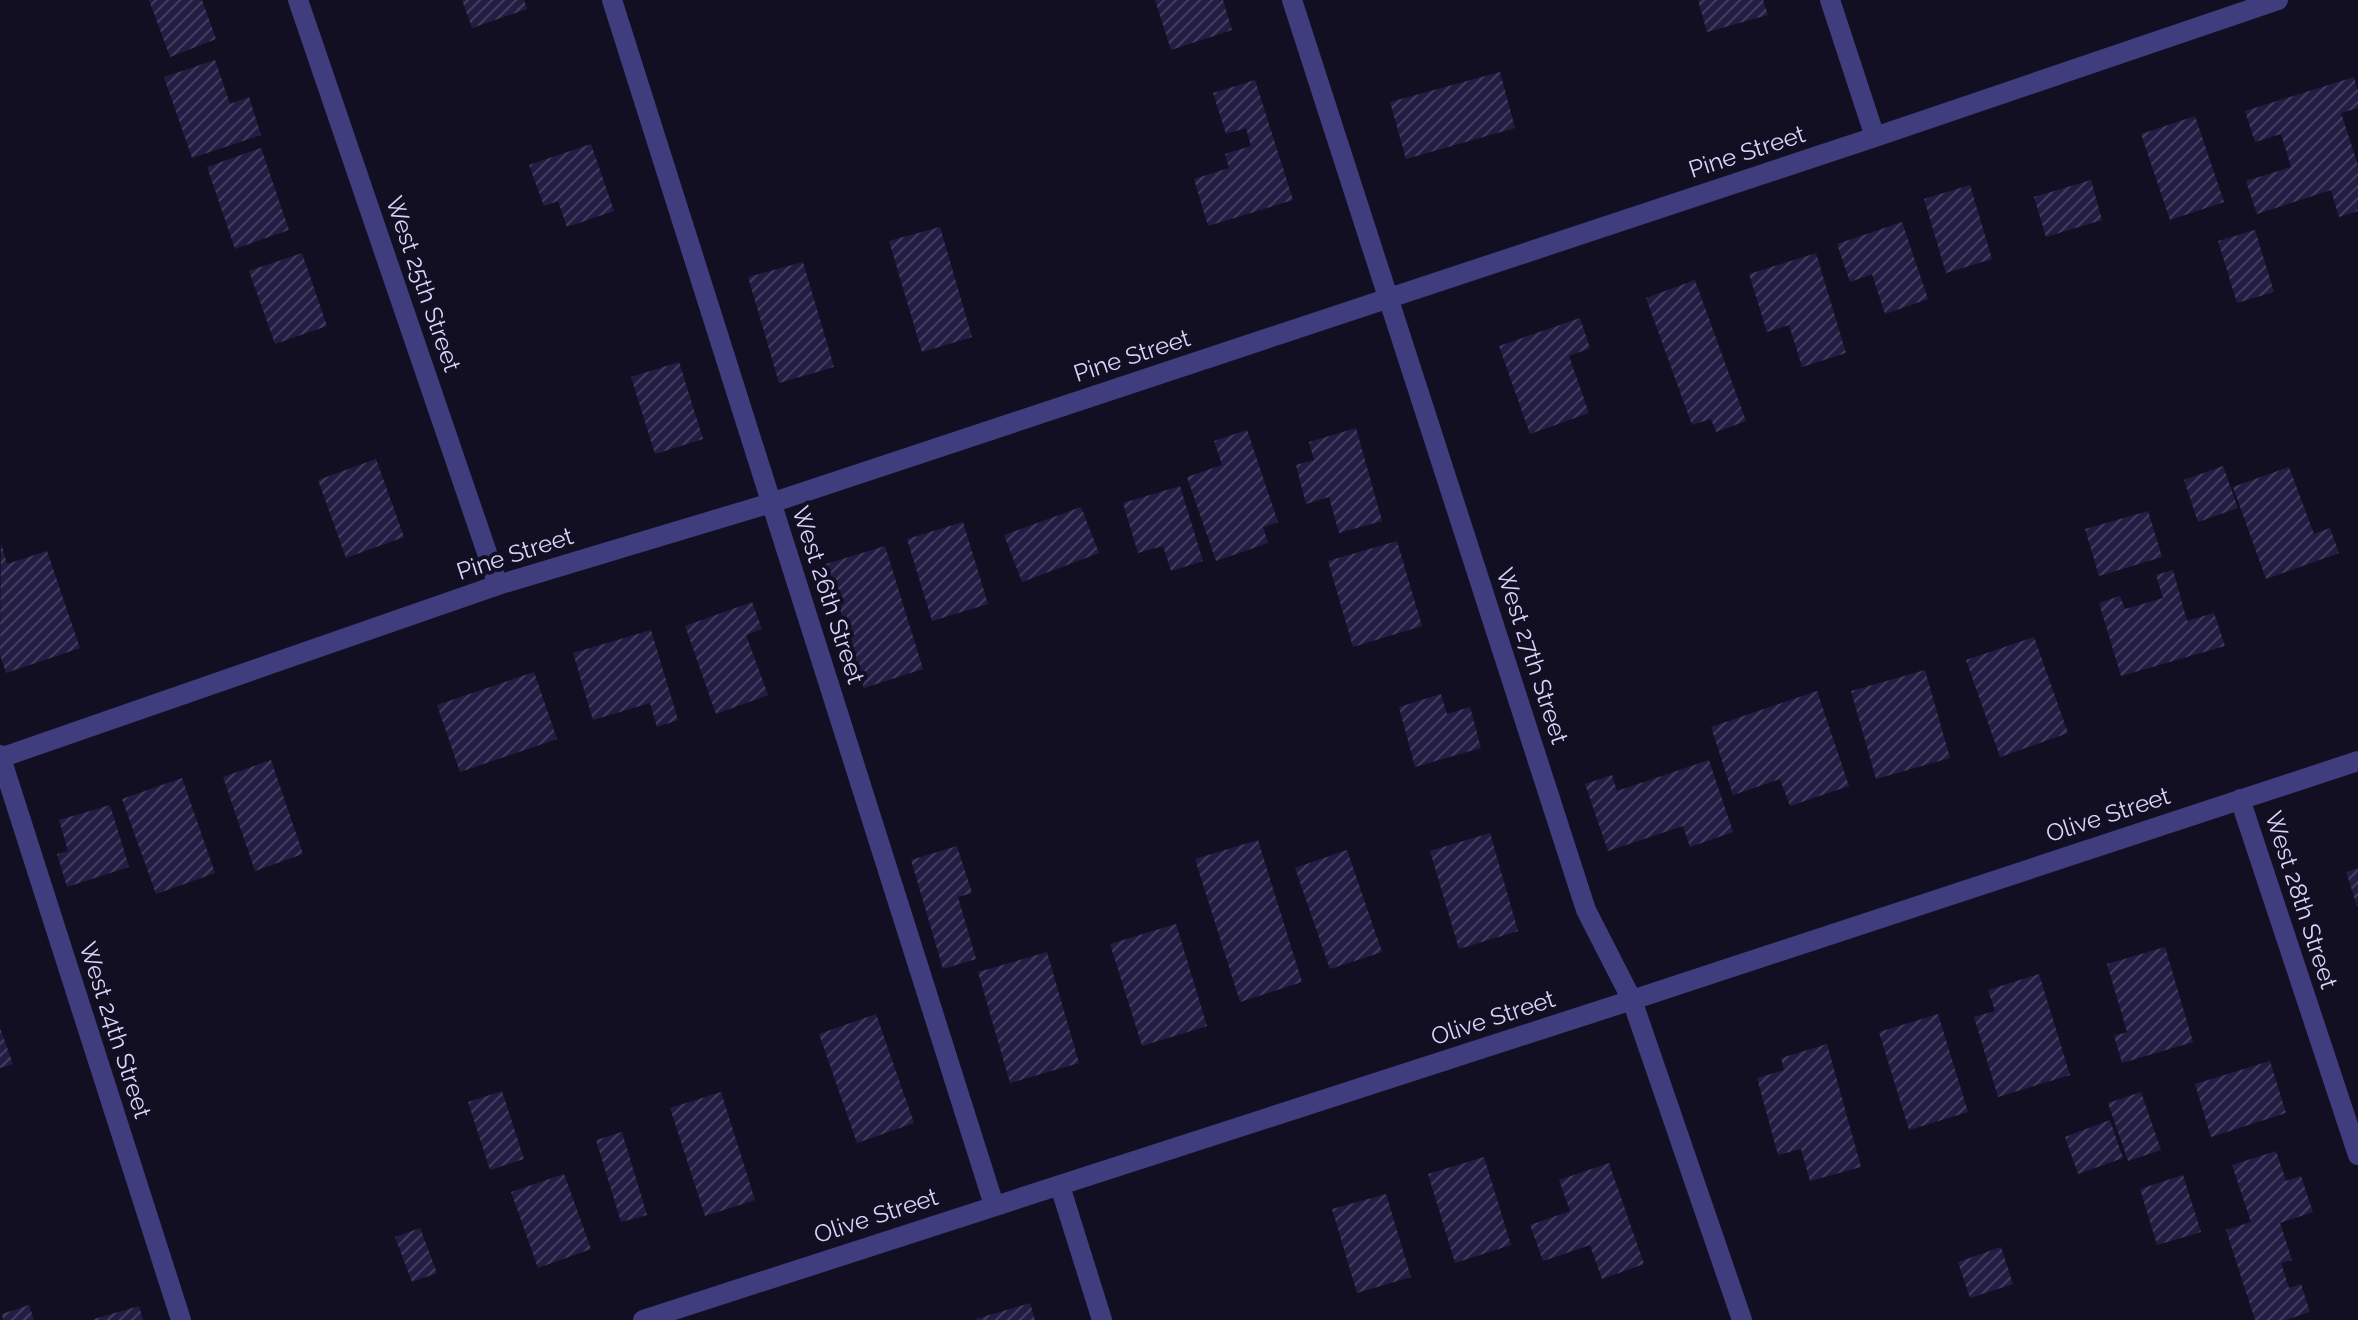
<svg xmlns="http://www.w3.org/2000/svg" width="2358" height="1320" viewBox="0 0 2358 1320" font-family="Raleway,sans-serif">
	<defs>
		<pattern id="building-hatch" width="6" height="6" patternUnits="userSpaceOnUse" patternTransform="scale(2)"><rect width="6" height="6" fill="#241d43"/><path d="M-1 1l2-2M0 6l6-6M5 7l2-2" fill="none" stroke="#433d5f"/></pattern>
	</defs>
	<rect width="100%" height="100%" fill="#130f23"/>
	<path fill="url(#building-hatch)" d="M149,0H202L216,39L170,57Z
		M462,0H524L527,9L472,28Z
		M1155,0H1223L1232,30L1171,50Z
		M1698,0H1763L1768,15L1707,32Z
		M215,60L230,104L249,97L261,135L192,158L164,77Z
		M1500,72L1515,128L1406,159L1390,102Z
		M2354,77L2358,91V108L2341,113L2358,165V211L2339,217L2331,190L2257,214L2246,181L2291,167L2281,134L2255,142L2245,111Z
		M1255,80L1293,200L1208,226L1194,179L1229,168L1225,154L1251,146L1246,128L1226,134L1213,93Z
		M2195,116L2224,202L2170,220L2141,134Z
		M591,144L614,211L567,227L558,201L544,206L529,165Z
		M261,148L289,230L235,249L207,167Z
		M2091,180L2102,220L2046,237L2034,197Z
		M1970,185L1992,259L1946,273L1924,199Z
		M1902,222L1928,299L1885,314L1872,274L1850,282L1837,244Z
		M940,227L972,337L922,352L889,241Z
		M2255,230L2274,292L2237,303L2218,241Z
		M302,253L327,326L275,344L249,271Z
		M1816,253L1846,353L1802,367L1789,325L1767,332L1749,274Z
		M803,262L834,367L779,383L748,277Z
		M1695,280L1746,421L1716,432L1711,419L1692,425L1646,298Z
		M1580,318L1590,348L1569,356L1589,413L1530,434L1499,346Z
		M679,362L703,439L655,454L631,377Z
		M1356,428L1382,521L1339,533L1329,497L1306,504L1296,465L1314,460L1309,442Z
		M1247,430L1278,522L1263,527L1268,543L1216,561L1187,477L1222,465L1214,441Z
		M376,459L404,537L346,558L318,480Z
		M2223,466L2238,508L2198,522L2184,480Z
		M2289,467L2314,534L2330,528L2339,553L2266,579L2233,487Z
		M1180,486L1203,561L1171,571L1163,546L1138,553L1123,503Z
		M1081,507L1099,553L1022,582L1004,535Z
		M2148,511L2162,557L2099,576L2085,529Z
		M963,522L988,604L932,621L907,539Z
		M1397,541L1422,626L1353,647L1328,561Z
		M1,543L7,564L47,551L80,648L6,673L0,655Z
		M885,546L923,669L864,688L826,564Z
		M2173,570L2187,621L2214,613L2225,646L2121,676L2099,603L2120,596L2125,609L2163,598L2156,575Z
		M752,602L762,629L746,635L768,695L716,714L685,626Z
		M651,630L678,720L657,727L650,703L593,720L573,653Z
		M2034,637L2068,733L2000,757L1966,660Z
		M1925,670L1950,758L1876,779L1851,691Z
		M534,672L557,739L460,772L437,705Z
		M1817,691L1849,786L1790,806L1780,779L1733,795L1711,727Z
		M1441,694L1447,714L1470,707L1481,748L1415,767L1399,707Z
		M271,760L303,854L255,871L223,777Z
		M1709,760L1733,832L1690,847L1683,826L1608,851L1585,784L1612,775L1617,791Z
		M182,778L215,873L156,894L122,799Z
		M110,805L129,867L67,887L57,854L68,851L59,820Z
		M1490,833L1518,931L1459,949L1430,851Z
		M1258,840L1302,982L1240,1002L1195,859Z
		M957,846L972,893L958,897L976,959L943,969L911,860Z
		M1347,850L1382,952L1330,969L1295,868Z
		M2358,868V906H2357L2346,872Z
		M1176,924L1207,1026L1142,1046L1110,944Z
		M2165,947L2193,1042L2122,1063L2114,1036L2127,1032L2107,964Z
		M1047,952L1079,1063L1010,1083L978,972Z
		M2039,974L2070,1075L1998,1097L1974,1017L1995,1011L1988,990Z
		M876,1014L914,1123L857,1143L819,1034Z
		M1938,1014L1968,1112L1909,1130L1879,1032Z
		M0,1028L13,1064L0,1068Z
		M1827,1044L1861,1167L1810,1181L1801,1149L1778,1155L1757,1078L1784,1070L1781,1058Z
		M2270,1061L2286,1113L2211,1137L2195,1084Z
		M502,1091L524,1159L490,1170L468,1102Z
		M721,1092L755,1200L705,1216L670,1108Z
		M2141,1092L2161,1150L2128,1161L2108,1103Z
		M2110,1120L2123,1158L2078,1174L2065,1137Z
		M622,1132L647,1215L621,1222L596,1140Z
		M2276,1151L2286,1181L2301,1176L2313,1212L2280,1223L2292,1260L2281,1263L2289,1288L2301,1284L2310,1312L2285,1320H2255L2226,1230L2251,1222L2232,1165Z
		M1484,1157L1511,1245L1455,1263L1428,1174Z
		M1609,1163L1644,1264L1602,1279L1590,1245L1543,1261L1530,1225L1570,1211L1559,1180Z
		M564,1174L591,1249L538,1268L511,1192Z
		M2183,1175L2201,1232L2157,1245L2140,1189Z
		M1386,1194L1411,1277L1357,1293L1332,1209Z
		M420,1228L437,1273L412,1282L395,1237Z
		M2001,1247L2013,1284L1970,1298L1958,1262Z
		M1030,1303L1035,1320H976V1319Z
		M29,1305L34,1320H3L2,1314Z
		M139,1306L143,1320H94V1319Z"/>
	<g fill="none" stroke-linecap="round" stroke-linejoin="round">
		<path stroke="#403d7f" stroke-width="20" d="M298,0L498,585
			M612,0L994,1205
			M1292,0L1586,910L1632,1000L1742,1320
			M1830,0L1875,137
			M0,755L181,1320
			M0,758L498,585L771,503L1875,137L2278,0
			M2240,799L2358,1155
			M1060,1186L1102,1320
			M643,1320L1632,1000L2358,761"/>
	</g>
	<g text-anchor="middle" stroke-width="8" stroke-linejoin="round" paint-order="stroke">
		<g font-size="24" fill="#d9d4fc" stroke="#130f23">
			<text transform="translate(1747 152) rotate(-18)" y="8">Pine Street</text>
			<text transform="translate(423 284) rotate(71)" y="8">West 25th Street</text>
			<text transform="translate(1132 356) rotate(-18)" y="8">Pine Street</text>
			<text transform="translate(515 554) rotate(-18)" y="8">Pine Street</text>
			<text transform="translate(828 595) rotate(72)" y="8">West 26th Street</text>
			<text transform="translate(1532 656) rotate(72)" y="8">West 27th Street</text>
			<text transform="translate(2108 815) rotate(-18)" y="8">Olive Street</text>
			<text transform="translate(2301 900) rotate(72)" y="8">West 28th Street</text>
			<text transform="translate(1493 1018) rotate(-18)" y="8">Olive Street</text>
			<text transform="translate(115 1030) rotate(72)" y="8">West 24th Street</text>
			<text transform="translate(876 1216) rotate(-18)" y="8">Olive Street</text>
		</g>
	</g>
</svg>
